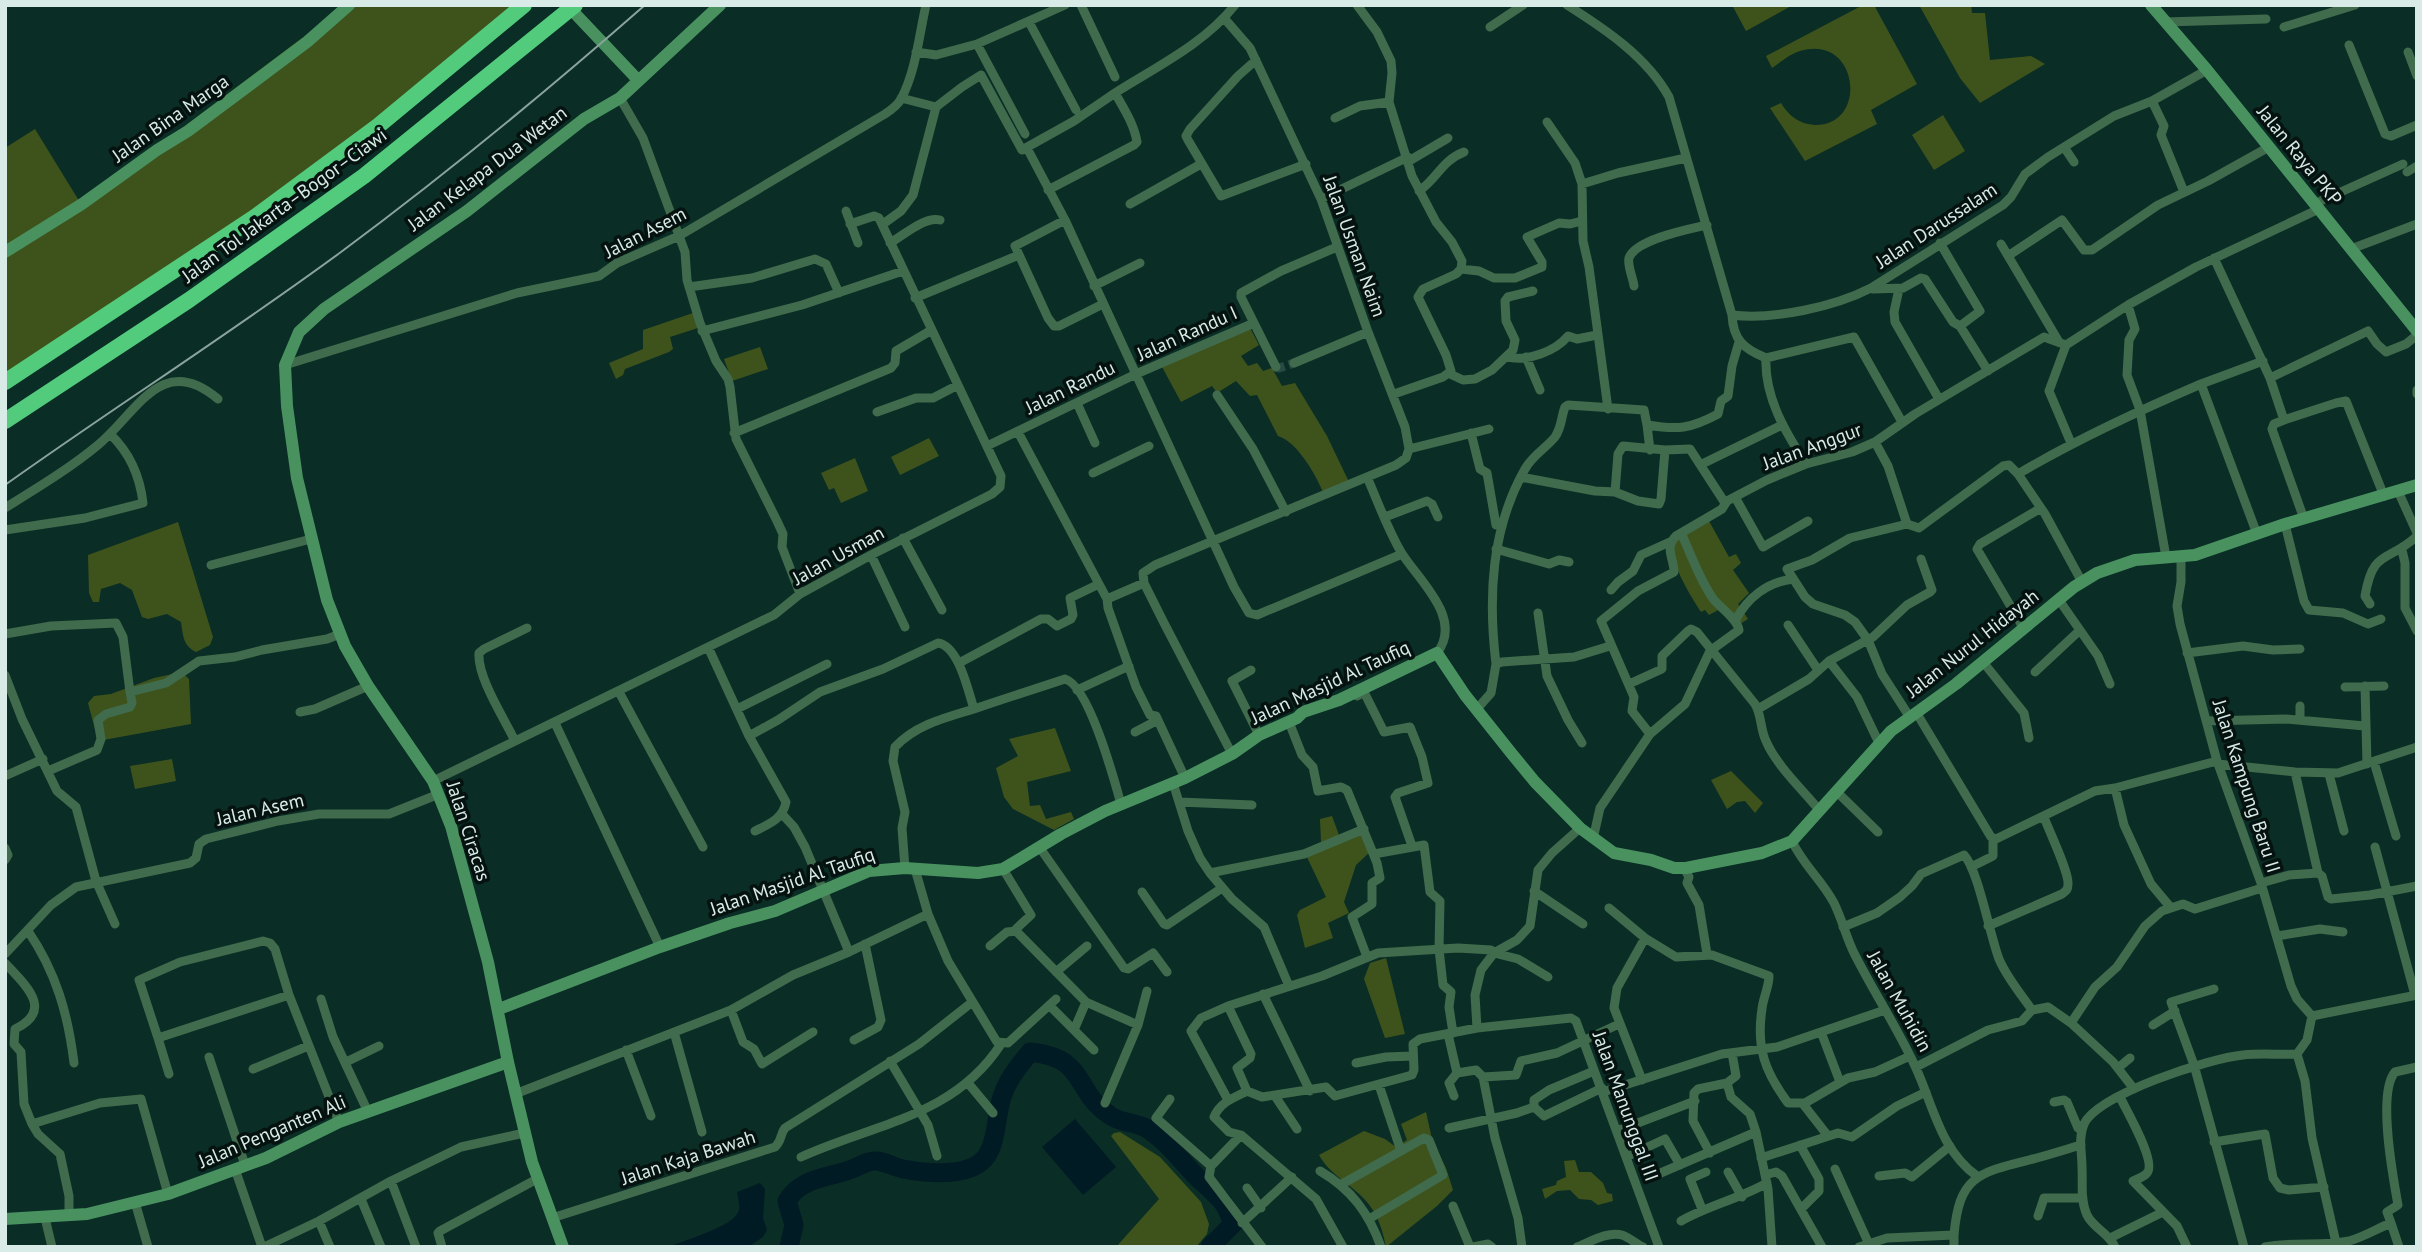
<svg xmlns="http://www.w3.org/2000/svg" width="2422" height="1252" viewBox="0 0 2422 1252" font-family="'PT Sans',sans-serif">
	<rect width="100%" height="100%" fill="#0a2d26"/>
	<path fill="#3e531c" d="M346,5H520L378,126L5,382V148L35,129L81,204Z
		M1732,5H1793L1746,31Z
		M1863,5H1874L1917,84L1871,110L1877,124L1805,161L1770,108L1781,103C1789,116 1799,124 1815,125C1869,126 1859,33 1800,51C1790,54 1781,62 1772,68L1766,56Z
		M1919,5H1971L1972,13H1985L1990,60L2031,56L2045,64L1980,103L1960,78Z
		M1943,115L1965,151L1934,170L1912,135Z
		M693,313L698,328L670,337L673,349L669,352L625,369L623,375L616,379L609,363L643,349V330Z
		M1249,326L1259,345L1241,356L1248,366L1257,363L1263,371L1272,368L1282,386L1295,383L1327,436L1349,482L1323,492C1315,473 1297,442 1278,436L1257,395L1250,396L1236,381L1217,393L1212,386L1181,402L1161,365Z
		M760,347L768,369L732,381L724,359Z
		M929,438L939,456L900,475L891,457Z
		M855,458L868,491L841,503L834,488L829,490L821,473Z
		M1709,521L1729,557L1736,554L1741,563L1733,570L1749,593L1738,604L1748,619L1737,626L1731,623L1720,609L1709,615L1705,610L1701,612C1693,599 1665,558 1676,542C1682,533 1699,527 1709,521Z
		M178,522L213,637L210,645L196,652C183,646 183,635 181,622L167,614L148,619L142,617L132,590L120,583L101,589L99,602H93L89,593L88,555Z
		M182,672L189,679L191,724L98,741L88,703L94,696L111,694L154,678Z
		M1055,728L1071,771L1027,782L1030,806L1040,805L1046,819L1071,812L1074,819L1054,830L1013,809L1004,797L996,768L1018,756L1009,739Z
		M172,759L176,781L135,789L130,766Z
		M1731,771L1763,803L1755,813L1745,801L1737,802L1727,809L1711,780Z
		M1332,816L1339,835L1360,829L1370,852L1356,865L1344,902L1349,913L1328,923L1333,938L1305,948L1297,915L1300,910L1326,897L1304,851L1321,842L1320,819Z
		M1386,958L1405,1034L1385,1038L1364,979L1370,963Z
		M1426,1112L1432,1139L1446,1168L1453,1190L1437,1206L1386,1247C1383,1232 1379,1218 1370,1206C1356,1186 1331,1177 1319,1155L1364,1131L1385,1139L1396,1147L1407,1140L1401,1124Z
		M1120,1132L1160,1157L1201,1202L1209,1224L1207,1234L1196,1247H1116L1159,1199L1111,1136L1114,1133Z
		M1575,1160L1579,1172H1591L1603,1183L1607,1193L1612,1194L1613,1201L1598,1205L1591,1200L1579,1199L1570,1190L1557,1191L1545,1199L1542,1189L1556,1185L1557,1181L1566,1177L1564,1161Z"/>
	<path fill="#011b25" d="M1075,1119L1116,1167L1083,1195L1042,1147Z
		M760,1183L765,1189L763,1218L767,1230L763,1237L748,1247H669C683,1240 735,1227 739,1210C740,1205 738,1198 737,1192Z"/>
	<g fill="none" stroke-linecap="round" stroke-linejoin="round">
		<path stroke="#011b25" stroke-width="19" d="M789,1247L794,1225L787,1201C801,1177 829,1178 852,1169C861,1166 867,1160 877,1161C886,1162 894,1167 903,1169C924,1173 963,1177 981,1162C998,1148 995,1117 1002,1097C1007,1080 1019,1066 1030,1052C1089,1058 1072,1091 1111,1116C1121,1123 1135,1122 1146,1128C1166,1140 1181,1161 1197,1177C1206,1186 1216,1193 1224,1204C1228,1210 1230,1217 1233,1224L1210,1247"/>
		<path stroke="#294a43" stroke-width="9" stroke-dasharray="9 4.5" stroke-linecap="butt" d="M1276,367L1279,368L1294,363"/>
		<path stroke="#406b4c" stroke-width="9" d="M1081,5L1115,77
			M1357,5L1377,32L1391,61L1392,73L1389,102L1412,176L1436,222L1452,242L1462,261L1461,269L1456,274L1423,289L1418,297L1446,355L1451,371L1443,377L1394,394
			M1567,5C1605,29 1647,57 1669,97L1732,315C1733,340 1744,349 1766,358L1854,337L1902,422
			M1224,18L1250,48L1321,199L1368,332L1405,427L1409,449L1406,458L1396,465L1155,565L1143,573L1144,583L1163,621L1232,754
			M1029,22L1076,110
			M2165,22L2266,19
			M1490,27L1523,5
			M2284,27L2355,5
			M977,44L1025,134
			M2349,45L2385,134L2391,136L2417,125
			M916,52L936,55L977,44L1065,5
			M2408,52L2417,76
			M1256,60L1238,76L1190,129L1186,136L1188,140L1221,196L1306,164
			M620,98L643,138L685,252L687,280L700,323L716,361L728,379L730,387L736,439L777,521L783,534L782,547L800,594
			M2152,101L2164,126L2161,135L2184,192
			M936,107L962,87L981,75L1022,150L1074,121L1115,93
			M1335,118L1360,106L1389,102
			M1547,122L1575,163L1582,184L1583,241L1589,267L1608,409
			M2064,147L2074,162
			M1027,148L1065,220L1234,587L1249,613L1257,615L1402,554
			M1409,161L1448,138
			M2407,172L2417,166
			M1582,184L1618,173L1686,158
			M1048,190L1134,145L1137,142C1134,124 1124,109 1115,93C1156,67 1204,44 1235,5
			M1419,191C1438,178 1441,161 1464,152
			M1321,199L1408,157
			M1130,204L1201,164
			M2314,204L2403,164
			M846,211L858,243
			M1065,220L1015,246L1048,318L1054,326H1059L1103,304
			M883,224L901,211L913,195L936,107L901,98
			M890,243C904,235 925,216 940,220
			M1940,243L1980,311L1960,326
			M2001,244L2059,342
			M2351,249L2417,224
			M2008,256L2062,220L2084,250H2092L2158,205L2208,181L2269,147
			M2214,258L2270,378L2284,420L2336,403L2346,401L2384,496
			M1461,269L1479,271L1494,278H1515L1542,267V262L1527,237L1559,223L1570,224L1582,221
			M1094,286L1140,263
			M1634,286C1633,278 1627,265 1629,258C1636,239 1690,229 1707,225
			M689,287L752,278L815,259L826,264L839,293
			M1873,289L1903,288L1921,278L1925,279L1953,322L1960,326L1988,371
			M1899,289L1894,312L1895,322L1939,399
			M915,298L1019,255
			M2128,305L2135,329L2129,340L2127,375L2140,410L2166,557
			M1732,315C1773,320 1834,307 1871,288L2003,205L2011,197L2025,174L2048,157L2114,116L2152,101L2207,70
			M702,331L802,305L903,271
			M2066,345L2049,391L2071,443
			M1507,357C1527,362 1556,351 1568,336L1577,339L1597,335
			M1526,357L1540,390
			M1766,358C1764,397 1786,433 1806,464
			M1294,363L1368,332
			M285,365L517,293L599,276L617,263L679,236L885,114C891,110 898,105 901,99C916,71 919,35 926,5
			M1276,367L1241,297V293L1281,271L1337,247
			M1450,374L1463,380L1475,379L1492,370L1513,350L1515,340L1506,321L1505,301L1508,297L1533,291
			M2270,378L2368,331L2377,344L2386,352L2406,344L2417,335
			M2417,390V394
			M1217,395L1253,449L1286,512
			M1077,403L1095,443
			M877,412L916,398H933L958,385
			M2284,420L2274,424L2272,429L2304,519
			M1647,425L1650,450
			M1018,432L1099,584
			M734,433L891,368L895,363L896,351L930,331
			M1471,433L1480,469L1487,473L1496,525
			M1875,442L1888,466L1907,524L1919,528L2003,466L2009,465L2018,474
			M987,446L1136,374L1254,323
			M1409,449L1489,429
			M1702,464L1782,425
			M1093,473L1149,446
			M1367,477C1378,502 1387,528 1401,552C1418,580 1464,618 1437,653
			M1521,477L1595,491L1615,492L1638,501L1659,504L1661,499L1665,450
			M2398,491L2417,533
			M1615,492L1618,454L1623,446L1665,450L1690,449L1725,503
			M1735,497L1763,547L1808,521
			M5,508C37,488 69,469 98,445C137,413 161,351 218,399
			M1385,517L1427,501L1432,504L1438,517
			M1907,524L1850,538L1812,560L1787,569L1805,597L1813,604L1845,615L1855,622L1868,640L1882,674L1909,716
			M2285,524L2304,601L2309,610L2343,613L2368,624L2381,619
			M5,530L85,518L143,503C140,477 129,452 110,434
			M2257,534L2201,384L2263,361
			M903,538L942,610
			M1496,549L1549,564L1559,560L1569,562
			M2402,550L2405,563V608L2417,631
			M871,555L905,627
			M2181,558V582L2177,606L2180,624L2217,761L2261,883L2291,986L2297,999L2312,1016
			M211,565L311,539
			M2082,582L2045,514L2018,474C2077,439 2138,411 2201,384
			M1611,590L1618,582L1633,571L1641,555L1672,541
			M1107,599L1108,608L1136,687L1150,715L1156,716L1185,778
			M2059,600L2098,656L2110,684
			M2370,604L2365,596C2373,548 2388,563 2417,536
			M1538,613L1547,676L1568,720L1582,743
			M1735,621C1747,598 1767,582 1793,579
			M1788,625L1818,670
			M2024,629L1977,549L1980,544L2041,508
			M5,634L51,626L116,623L123,637L130,692L166,683L199,661L235,657L262,650L327,639L340,634
			M708,647L749,736L786,802C783,819 769,824 755,831
			M2187,653L2243,646L2273,650L2300,649
			M1829,661L1857,697L1879,743
			M1983,662L2024,713L2029,738
			M959,663L1041,619H1048L1057,626L1071,619L1073,615L1070,598L1099,584L1107,599L1144,583
			M1496,664C1488,597 1491,529 1525,469C1532,456 1546,448 1555,437C1562,427 1561,417 1565,407L1568,405L1644,410L1647,425C1678,430 1690,429 1718,414L1721,401L1728,396L1732,366L1739,342
			M1251,670L1232,681L1259,735
			M2035,672L2079,631
			M5,675L22,719L57,791L76,807L96,881L115,924
			M1629,684L1662,669V656L1688,631L1691,629L1697,632L1755,704C1762,716 1760,729 1766,741C1776,765 1803,790 1820,811
			M2365,686L2367,764
			M2345,687L2384,686
			M1077,690L1129,666
			M619,692L703,847
			M1357,696L1364,692L1384,732L1410,727L1422,757L1428,783L1398,793L1395,797L1412,846
			M737,709L827,664
			M1758,709L1809,679L1829,661L1873,637L1907,605L1930,592L1932,590L1921,559
			M1476,710L1491,693L1496,664L1502,662L1574,657L1610,646
			M300,712L315,709L368,686
			M1916,712L1991,837L1996,839L2095,791L2115,788L2217,761
			M2300,720V706
			M2206,721L2286,719L2365,726
			M1289,722L1302,755L1313,767L1318,791L1341,787L1347,790L1377,863L1380,878L1372,883V904L1352,917L1367,957
			M555,723L660,947
			M1135,732L1158,720
			M1650,734L1632,711L1634,697L1601,621L1638,591L1674,572C1674,558 1664,548 1676,536L1722,509L1727,501L1767,480L1806,464L1852,452L1875,442L1915,414L2044,337L2066,345L2128,305L2196,267L2319,209
			M749,736L778,720L820,692L883,669L938,643C959,646 968,691 974,709
			M515,741C504,718 477,677 479,653L484,649L527,628
			M2374,762L2396,836
			M2218,764L2295,772L2338,773L2417,747
			M48,771L97,750L101,739L98,720L106,714L130,707L132,703L130,692
			M2295,772L2318,873
			M2329,774L2344,831
			M5,776L43,759
			M433,781L774,615L800,594L871,555L992,494L1000,487L1001,476L879,218L874,216L850,224
			M1173,783L1188,831L1200,858L1210,873L1232,899L1264,927L1289,986
			M2115,788L2124,825L2151,884L2171,908
			M1836,791L1878,832
			M1179,802L1252,805
			M1593,839L1600,808L1650,734L1685,704L1710,651L1739,630C1737,619 1722,609 1714,600C1699,579 1692,556 1681,533
			M1792,841C1803,865 1822,880 1834,903C1842,919 1846,937 1854,953C1873,991 1897,1027 1915,1066C1933,1104 1940,1150 1977,1176
			M2375,847L2415,995
			M5,848L8,855L5,860
			M1040,848L1124,968L1128,969L1153,953L1167,972
			M1374,854L1424,845L1430,892L1440,901L1439,949L1443,985L1451,992L1449,1007L1453,1033
			M1971,867L1993,856V839
			M905,868L902,828L905,812L893,761L895,747C916,724 948,717 977,708C1006,698 1035,689 1065,679C1089,686 1114,779 1121,804
			M1684,868L1689,877L1687,883L1699,905L1707,954
			M915,869L928,914L948,961L997,1042L1008,1043L1056,999
			M1003,869L1031,915L1016,929L1018,933L1086,1002L1138,1025
			M1210,873L1304,854L1364,829
			M2261,883L2289,875L2318,873L2322,876L2328,897L2331,899L2370,895L2417,886
			M1534,891L1583,924
			M1142,892L1164,924L1167,925L1222,888
			M1609,908L1645,938L1676,957L1712,955L1769,976C1769,987 1763,998 1762,1009C1756,1048 1765,1072 1788,1103H1805L1848,1078L1875,1072L1910,1056
			M1988,926L2062,894C2066,891 2068,890 2068,884C2069,872 2049,831 2044,817
			M1843,927L1877,913L1900,897L1912,886L1921,874L1964,855C1978,869 1990,936 1999,959C2007,978 2021,994 2032,1010
			M28,931C56,972 68,1014 74,1063
			M2277,936L2320,929L2343,932
			M990,946L1007,932L1017,931
			M849,952L928,914
			M5,954L51,905L76,887L190,863L196,858L199,844L206,839L278,821L319,814H389L439,794
			M5,963C25,985 55,1010 15,1029L14,1044L21,1052L24,1104L32,1124L38,1134L60,1154L69,1196V1216
			M1056,972L1087,946
			M2214,989L2171,1002L2194,1065L2244,1247
			M1263,994L1310,1091
			M289,995L158,1038L139,980L180,962L263,941L270,943L275,949L289,995L339,1122
			M321,999L333,1037L368,1112
			M1050,1006L1094,1050
			M1228,1006L1251,1054L1250,1058L1237,1068L1247,1091
			M731,1010L743,1042L754,1049L762,1064L813,1032
			M2071,1023L2095,987L2117,967L2145,926L2162,911L2183,904L2195,909L2262,888
			M2153,1025L2175,1011
			M1477,1028L1475,995L1481,970L1494,953L1517,940L1530,926L1538,870L1552,853L1580,828
			M1074,1030L1086,1002
			M674,1032L702,1132
			M1821,1032L1840,1082
			M1448,1034L1457,1073
			M158,1038L169,1074
			M854,1040L878,1027L881,1020L865,944
			M626,1050L651,1116
			M1732,1053L1736,1076L1727,1083L1731,1097L1750,1114L1756,1132L1768,1189L1772,1247
			M2297,1054L2305,1081L2312,1138L2337,1247
			M209,1057L245,1165
			M890,1061L928,1125L937,1156
			M346,1062L379,1046
			M1356,1063L1386,1057L1413,1056
			M1916,1067L1988,1030L2022,1021L2032,1010L2048,1007L2071,1023L2113,1062L2134,1089
			M2118,1068L2130,1058
			M253,1069L308,1046
			M1457,1073L1476,1070L1483,1077L1495,1138L1518,1218L1522,1247
			M1483,1077L1516,1075L1521,1061L1557,1053L1619,1024
			M1642,1080L1614,1008L1617,988L1645,938
			M968,1083L993,1113
			M1379,1085L1401,1151
			M1603,1092L1722,1054L1777,1047L1885,1010
			M515,1094L731,1010L793,975L849,952L805,847L794,827L782,814
			M1275,1096L1297,1129
			M1454,1096L1449,1083L1457,1073
			M2120,1097C2126,1110 2157,1162 2147,1173C2144,1177 2137,1179 2133,1181L2177,1226L2187,1247
			M1170,1099L1156,1118L1211,1166
			M1228,1100L1191,1031L1201,1018L1228,1006L1322,976L1378,953L1458,948L1491,950L1494,953L1518,959L1548,977
			M2054,1102L2064,1100L2067,1102L2078,1128L2082,1131
			M1105,1103L1138,1025L1147,991
			M1803,1104L1828,1136
			M1534,1107L1544,1116L1602,1088
			M32,1124L100,1103L141,1099L168,1194
			M1449,1128L1517,1113L1534,1107V1100L1549,1090L1594,1071
			M1617,1131L1695,1101
			M1241,1135L1316,1199L1343,1247
			M2214,1142L2265,1134L2273,1178L2280,1188L2289,1190L2324,1187
			M1800,1145L1819,1179V1191L1802,1208
			M1710,1153L1693,1121L1694,1093L1698,1089L1727,1083
			M801,1157C873,1124 954,1117 1001,1044
			M1626,1157L1665,1139L1680,1165
			M1761,1158L1838,1133L1852,1137L1897,1106L1926,1092
			M235,1169L262,1247
			M1835,1169L1868,1242
			M1320,1171C1351,1189 1369,1213 1381,1247
			M1728,1172L1742,1197
			M1656,1175L1756,1132
			M1765,1175L1776,1172L1782,1176L1822,1247
			M1879,1176L1905,1173L1912,1177L1950,1146
			M391,1181L416,1247
			M1342,1184L1424,1138L1429,1140L1443,1175L1369,1219
			M1247,1188L1261,1208
			M361,1199L381,1247
			M135,1202L148,1247
			M1453,1206L1470,1247
			M1702,1209L1690,1179L1706,1172
			M2038,1216L2044,1198H2083
			M45,1218L52,1247
			M552,1218L775,1147C782,1141 780,1134 785,1128L919,1044L971,1003
			M319,1221L330,1247
			M1681,1221C1709,1205 1739,1199 1767,1183
			M1242,1223L1292,1177
			M2391,1223L2387,1212L2398,1205C2393,1177 2377,1093 2395,1072L2417,1067
			M1954,1235V1247
			M2110,1238L2163,1212
			M264,1247L319,1221L391,1181L461,1147L524,1133
			M442,1247L438,1233L440,1231L537,1179
			M1262,1247L1209,1177L1211,1166L1241,1135L1229,1132L1214,1117C1220,1102 1234,1098 1247,1091L1262,1097L1326,1087L1335,1096L1412,1075L1414,1070L1413,1044L1420,1039L1477,1028L1571,1018L1576,1021L1659,1247
			M1473,1247L1488,1244L1492,1247
			M1577,1247C1590,1242 1608,1231 1622,1235C1629,1237 1636,1244 1643,1247
			M1859,1247L1887,1238L1954,1235C1959,1177 1977,1173 2029,1160C2046,1156 2064,1150 2081,1145
			M2115,1247C2109,1233 2093,1228 2087,1215C2080,1200 2083,1183 2082,1167C2082,1153 2078,1138 2084,1124C2098,1094 2210,1058 2243,1055C2261,1053 2279,1055 2297,1054L2307,1040L2312,1016L2417,995
			M2265,1247C2293,1241 2321,1247 2349,1241C2364,1237 2376,1229 2391,1223L2399,1247"/>
		<path stroke="#499260" stroke-width="12" d="M567,5L638,80
			M2151,5L2207,70L2417,331
			M5,252L82,204L157,150L188,131L307,42L349,5
			M499,1009L660,947L730,923L775,911L869,871L905,868L978,873L1003,869L1061,834L1105,811L1185,778L1232,754L1259,735L1297,718L1303,712L1339,700L1437,653L1465,695L1512,754L1535,782L1580,828L1614,853L1651,860L1674,868H1686L1762,853L1792,841L1891,731L1956,684L2074,587L2097,573L2135,560L2195,555L2285,524L2417,485
			M5,1219L87,1214L168,1194L266,1158L339,1122L508,1062
			M563,1247L532,1162L508,1062L488,962L451,826L433,781L368,686L345,646L327,600L297,478L287,406L285,365L299,332L324,309L467,211L584,119L620,98L720,5"/>
		<path stroke="#53cb7d" stroke-width="16" d="M5,382L255,217L378,126L524,5
			M5,421L189,300L364,176L575,5"/>
		<path stroke="#8aa39d" stroke-width="2" d="M5,485C116,406 231,333 341,252C446,174 547,91 645,5"/>
	</g>
	<g text-anchor="middle" stroke-width="7" stroke-linejoin="round" paint-order="stroke">
		<g font-size="19" fill="#d8ebe6" stroke="#05120f">
			<text transform="translate(170 118) rotate(-35)" y="7">Jalan Bina Marga</text>
			<text transform="translate(2300 155) rotate(51)" y="7">Jalan Raya PKP</text>
			<text transform="translate(487 168) rotate(-37)" y="7">Jalan Kelapa Dua Wetan</text>
			<text transform="translate(284 205) rotate(-36)" y="7">Jalan Tol Jakarta–Bogor–Ciawi</text>
			<text transform="translate(1936 225) rotate(-33)" y="7">Jalan Darussalam</text>
			<text transform="translate(645 232) rotate(-27)" y="7">Jalan Asem</text>
			<text transform="translate(1355 246) rotate(70)" y="7">Jalan Usman Naim</text>
			<text transform="translate(1187 333) rotate(-24)" y="7">Jalan Randu I</text>
			<text transform="translate(1070 387) rotate(-26)" y="7">Jalan Randu</text>
			<text transform="translate(1812 446) rotate(-20)" y="7">Jalan Anggur</text>
			<text transform="translate(838 555) rotate(-29)" y="7">Jalan Usman</text>
			<text transform="translate(1972 643) rotate(-38)" y="7">Jalan Nurul Hidayah</text>
			<text transform="translate(1330 682) rotate(-25)" y="7">Jalan Masjid Al Taufiq</text>
			<text transform="translate(2247 786) rotate(72)" y="7">Jalan Kampung Baru II</text>
			<text transform="translate(260 809) rotate(-13)" y="7">Jalan Asem</text>
			<text transform="translate(469 831) rotate(72)" y="7">Jalan Ciracas</text>
			<text transform="translate(792 881) rotate(-19)" y="7">Jalan Masjid Al Taufiq</text>
			<text transform="translate(1900 1001) rotate(61)" y="7">Jalan Muhidin</text>
			<text transform="translate(1626 1106) rotate(70)" y="7">Jalan Manunggal III</text>
			<text transform="translate(272 1131) rotate(-23)" y="7">Jalan Penganten Ali</text>
			<text transform="translate(688 1157) rotate(-18)" y="7">Jalan Kaja Bawah</text>
		</g>
	</g>
	<rect width="2422" height="1252" fill="none" stroke="#d8ebe6" stroke-width="14"/>
</svg>
